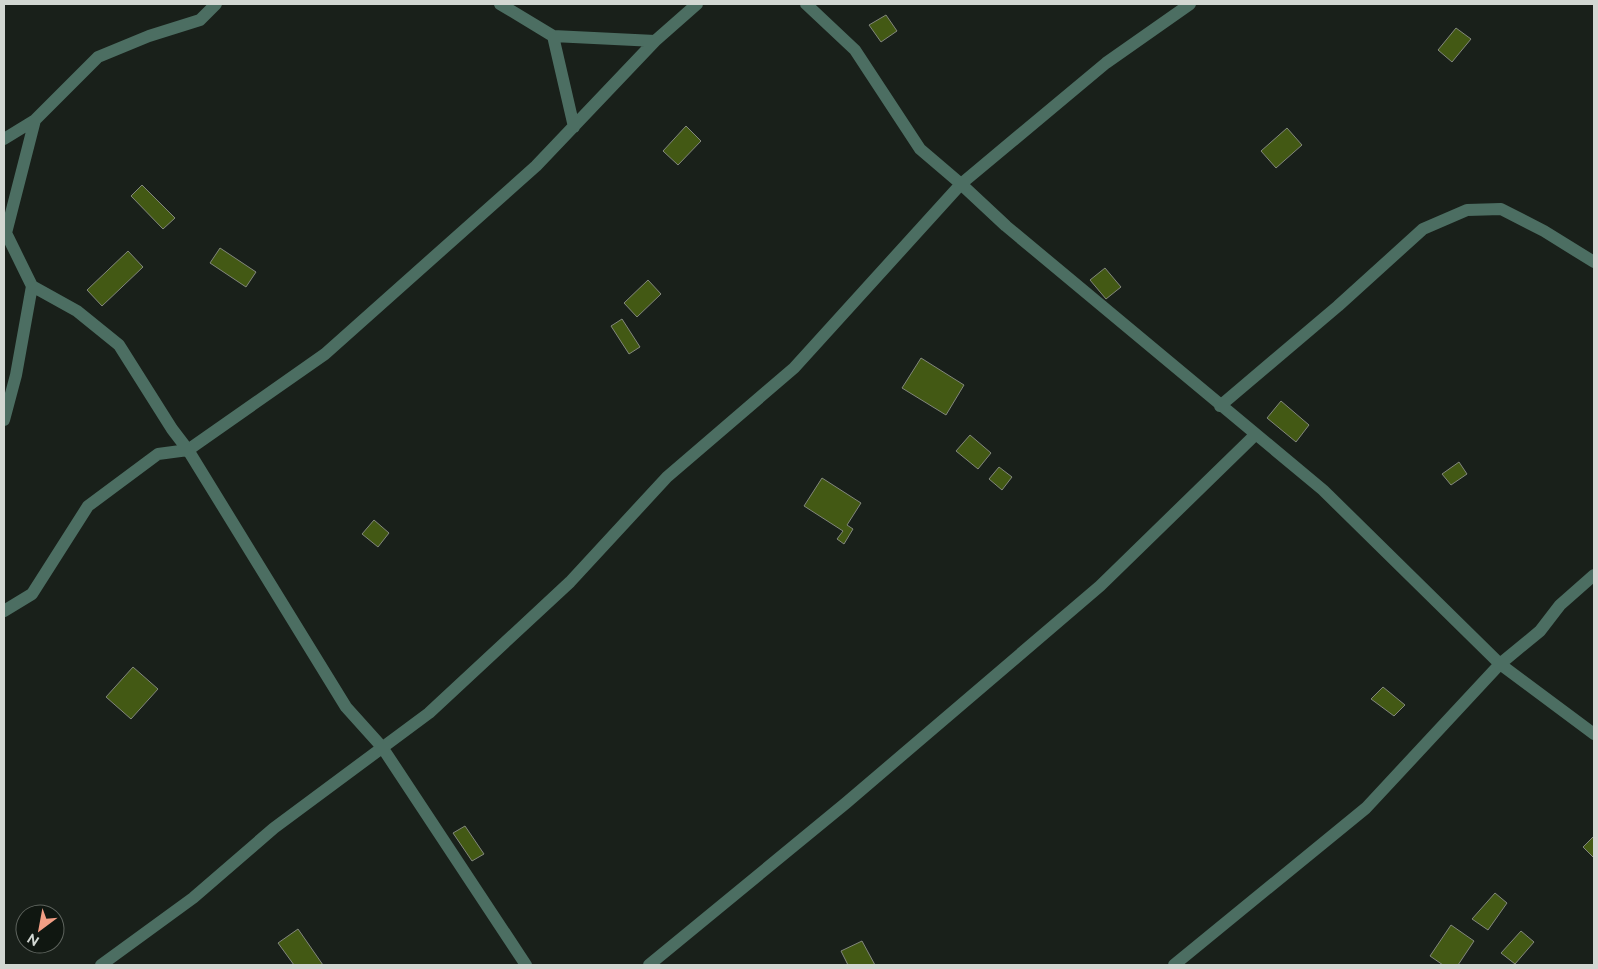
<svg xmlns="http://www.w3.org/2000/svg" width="1598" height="969" viewBox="0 0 1598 969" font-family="Raleway,sans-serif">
	<rect width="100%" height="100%" fill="#19201a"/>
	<path fill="#435914" stroke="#82877c" d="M886,15L897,31L881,42L869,25Z
		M1456,28L1471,39L1452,62L1438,50Z
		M686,126L701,141L678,165L663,151Z
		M1287,128L1302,145L1276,168L1261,151Z
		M142,185L175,218L163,229L131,196Z
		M220,248L256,272L246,287L210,263Z
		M128,251L143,267L102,306L87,290Z
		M1105,268L1121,287L1106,299L1090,280Z
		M648,280L661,294L637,317L624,303Z
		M622,319L640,347L629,354L611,326Z
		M921,358L964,385L946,415L902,388Z
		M1281,401L1309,425L1296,442L1267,418Z
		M970,435L991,453L978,469L956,451Z
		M1459,462L1467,474L1451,485L1442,474Z
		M999,467L1012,477L1002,490L989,479Z
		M822,478L861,503L847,525L853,529L844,544L837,539L843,531L804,506Z
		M374,520L389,533L378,547L362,534Z
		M133,667L158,689L131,719L106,697Z
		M1383,687L1405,705L1394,716L1371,699Z
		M465,826L484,854L472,861L453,833Z
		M1594,836V858L1583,847Z
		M1495,893L1507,903L1488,930L1472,919Z
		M1451,925L1474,941L1458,965H1443L1430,956Z
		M298,929L323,965H294L278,943Z
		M1521,931L1534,942L1515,964L1501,953Z
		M862,941L875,965H848L841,951Z"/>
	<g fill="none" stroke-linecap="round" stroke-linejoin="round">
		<path stroke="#4c6e62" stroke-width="12" d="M500,4L553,36L655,41
			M806,4L855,50L920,149L961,184L1006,226L1323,490L1500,664L1594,734
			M553,36L574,127
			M4,139L35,120L98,57L149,36L200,20L216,4
			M4,229L32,286L77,311L119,345L172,429L188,450L346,707L382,747L526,965
			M6,233L35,120
			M1220,406L1338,306L1423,229L1467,210L1501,209L1544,231L1594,262
			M4,420L16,375L32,286
			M4,611L32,594L88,506L158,454L188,450L325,354L536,166L655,41L697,4
			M101,965L193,898L274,828L429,713L570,582L667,477L794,368L961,184L1106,63L1190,4
			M649,965L846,803L1100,586L1255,435
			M1174,965L1366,808L1500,664L1540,631L1560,605L1594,575"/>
	</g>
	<rect width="1598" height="969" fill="none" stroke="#d2d7d2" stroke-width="10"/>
	<g transform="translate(40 929) rotate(212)"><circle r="24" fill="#101711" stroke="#5e645e"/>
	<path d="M0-4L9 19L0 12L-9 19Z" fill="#f39f85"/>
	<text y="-8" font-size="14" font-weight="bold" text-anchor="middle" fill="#d2d7d2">N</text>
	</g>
</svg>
